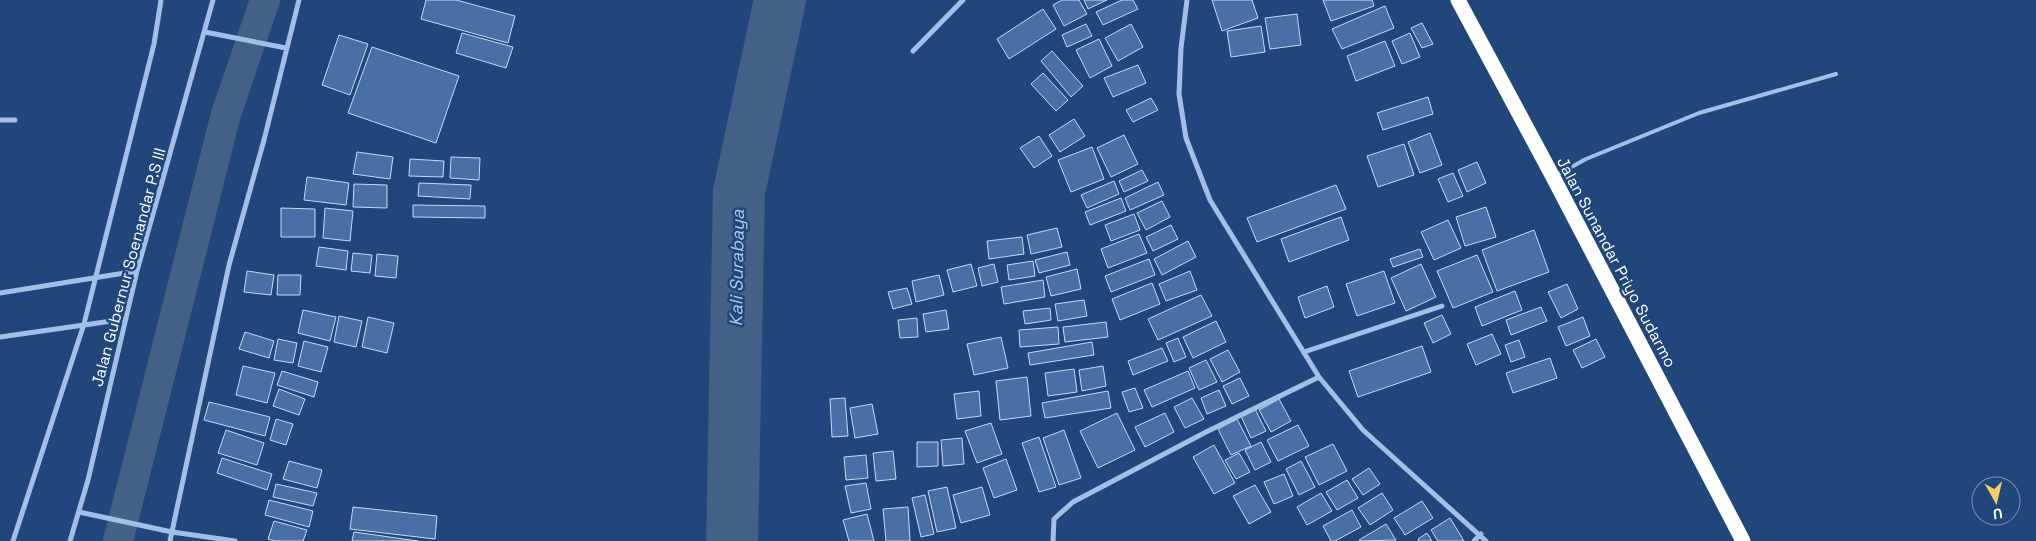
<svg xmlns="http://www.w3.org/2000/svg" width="2036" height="541" viewBox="0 0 2036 541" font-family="'Space Grotesk',sans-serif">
	<rect width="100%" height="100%" fill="#20467b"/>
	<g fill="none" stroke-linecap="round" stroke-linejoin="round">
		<path stroke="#436087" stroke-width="30" d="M118,541L226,114L265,0"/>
		<path stroke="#436087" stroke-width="52" d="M732,541L739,192L780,0"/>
	</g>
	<path fill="#4870a5" stroke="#c5daf5" d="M426,0H456L515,16L508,43L421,19Z
		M1062,0H1079L1087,14L1064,26L1053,5Z
		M1084,0H1107L1088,9Z
		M1122,0H1133L1138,9L1103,25L1096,12Z
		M1212,0H1252L1258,18L1222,31Z
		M1323,0H1372L1374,6L1331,21Z
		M1385,6L1394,28L1342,49L1332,29Z
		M1043,9L1056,29L1009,59L997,39Z
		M1297,14L1301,45L1270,49L1265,18Z
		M1422,23L1433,44L1422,48L1411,28Z
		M1086,24L1092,36L1067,47L1062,35Z
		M1131,24L1143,47L1118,61L1105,38Z
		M1261,26L1265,52L1231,57L1227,31Z
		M462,33L513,47L506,68L456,53Z
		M1410,33L1420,57L1402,64L1392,41Z
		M339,35L368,44L350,95L322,85Z
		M1099,39L1112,66L1090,78L1076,50Z
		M1385,41L1395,66L1356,81L1347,56Z
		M372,47L459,76L436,143L348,113Z
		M1052,51L1083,86L1071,97L1041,61Z
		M1138,65L1146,83L1113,97L1104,78Z
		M1043,73L1068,100L1056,111L1031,84Z
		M1428,97L1433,114L1383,130L1377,113Z
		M1151,98L1158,110L1133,122L1126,110Z
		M1074,119L1085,136L1060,152L1049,135Z
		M1430,133L1442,165L1420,173L1408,142Z
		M1124,135L1138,164L1111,177L1097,148Z
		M1039,136L1052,156L1034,168L1020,148Z
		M1404,144L1414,175L1378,187L1367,156Z
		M1092,147L1104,179L1071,192L1058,160Z
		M357,152L393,157L390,179L353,174Z
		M451,157L480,158L479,180L450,178Z
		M410,159L444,161L443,177L409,176Z
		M1477,162L1486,183L1467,192L1458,170Z
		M1142,170L1148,181L1124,192L1119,181Z
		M1453,173L1463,196L1448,202L1438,179Z
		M307,177L349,183L346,205L304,200Z
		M1114,181L1119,194L1087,208L1081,195Z
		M1158,182L1164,195L1130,210L1125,198Z
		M419,183L471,185L470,199L418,196Z
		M354,184L387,185V208L353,207Z
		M1336,185L1346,209L1257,242L1247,218Z
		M1121,198L1126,211L1090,225L1085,212Z
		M1162,201L1170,217L1146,230L1137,213Z
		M413,205L485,206V218L413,217Z
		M1486,207L1496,237L1465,246L1456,217Z
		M281,208L315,209V237H281Z
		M325,208L353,211L350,241L323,238Z
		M1134,214L1140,230L1111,241L1105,225Z
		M1341,217L1349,240L1289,262L1281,239Z
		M1448,220L1461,248L1434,260L1421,232Z
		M1171,225L1178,239L1153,251L1146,237Z
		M1057,228L1062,247L1031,254L1027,235Z
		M1534,230L1549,272L1497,291L1482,250Z
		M1139,234L1147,253L1108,268L1101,249Z
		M1022,237L1024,254L989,259L987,241Z
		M1188,241L1196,257L1162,275L1154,259Z
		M319,247L348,251L346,270L316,266Z
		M1420,249L1423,257L1393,267L1390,259Z
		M1067,252L1070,265L1039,273L1035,260Z
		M353,253L372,255L370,273L351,271Z
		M377,254L398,256L396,278L375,276Z
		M1477,255L1493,292L1453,308L1437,271Z
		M1149,259L1155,275L1111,292L1105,276Z
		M1033,261L1035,276L1009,280L1007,265Z
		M971,264L977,286L953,292L947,270Z
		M994,264L998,282L982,286L978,268Z
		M1421,264L1436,297L1406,311L1391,278Z
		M1077,269L1081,289L1051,296L1046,277Z
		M247,271L274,275L271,295L244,292Z
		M1190,271L1197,290L1166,301L1159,284Z
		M1384,271L1395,303L1357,316L1346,284Z
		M278,275H301L300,295H277Z
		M939,275L944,295L916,302L912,281Z
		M1043,280L1045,297L1004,304L1001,287Z
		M1152,283L1160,304L1120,320L1112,299Z
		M1567,284L1578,309L1561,318L1548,292Z
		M1327,286L1334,307L1305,318L1298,297Z
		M907,288L912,304L893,309L888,292Z
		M1515,291L1522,310L1482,326L1475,307Z
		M1201,295L1212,316L1158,340L1148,319Z
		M1084,300L1087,316L1058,321L1055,304Z
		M1541,307L1547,321L1511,335L1506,320Z
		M1050,308L1051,320L1025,324L1023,311Z
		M303,310L336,317L330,341L298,333Z
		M946,310L949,329L926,332L923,314Z
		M1442,315L1451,334L1433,343L1424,323Z
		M339,316L362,321L356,347L334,342Z
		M368,317L394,323L387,353L362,347Z
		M1583,317L1590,336L1566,346L1558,327Z
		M917,318L918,337L900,338L898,320Z
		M1216,321L1226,342L1193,358L1183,337Z
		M1106,322L1108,337L1065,342L1063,327Z
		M1058,327L1059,344L1020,347L1019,330Z
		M245,332L274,341L269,358L239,349Z
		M1492,334L1501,354L1476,365L1467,344Z
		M1001,337L1008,368L974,375L967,344Z
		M1178,338L1186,357L1174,362L1166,343Z
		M278,339L297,343L293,363L274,360Z
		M1596,339L1605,357L1582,368L1573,350Z
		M1519,340L1525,357L1511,362L1505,345Z
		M304,341L328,347L321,372L298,366Z
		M1092,342L1094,355L1030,365L1028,353Z
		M1422,346L1431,372L1358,397L1349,371Z
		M1162,348L1168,361L1133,375L1128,361Z
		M1228,350L1240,372L1222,382L1210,359Z
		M1550,358L1557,378L1513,393L1506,373Z
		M1206,360L1217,382L1199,390L1189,368Z
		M243,366L275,373L267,403L236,395Z
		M1103,366L1106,386L1082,391L1079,370Z
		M1074,369L1077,392L1048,396L1045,373Z
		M282,371L318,382L314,397L277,385Z
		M1188,371L1195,388L1152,407L1144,390Z
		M1027,377L1031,416L1000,420L996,381Z
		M1240,378L1249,396L1232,404L1223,386Z
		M1135,388L1143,408L1129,412L1122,392Z
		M279,389L305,399L299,415L273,406Z
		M1219,390L1226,406L1207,414L1201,398Z
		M979,391L981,416L957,419L954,394Z
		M1108,391L1111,408L1045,418L1042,403Z
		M845,398L848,436L832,437L830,399Z
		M1192,398L1204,419L1185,428L1174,407Z
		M1279,399L1291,421L1271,432L1259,410Z
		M209,402L270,417L265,436L204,420Z
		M872,404L878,434L855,438L850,408Z
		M1255,409L1266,431L1251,438L1241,416Z
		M1117,413L1135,450L1098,468L1080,431Z
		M1165,413L1174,432L1145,447L1135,427Z
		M276,419L293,424L286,445L270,440Z
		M1237,419L1251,446L1231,455L1218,429Z
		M991,423L1002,454L977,463L965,431Z
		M1298,425L1309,446L1278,461L1267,440Z
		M226,430L264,443L257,465L218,453Z
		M1064,430L1081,478L1059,485L1043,438Z
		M1039,437L1056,487L1039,492L1022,443Z
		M962,438L964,464L943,466L941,440Z
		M917,442H938V466L917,467Z
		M1261,442L1271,462L1255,470L1245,450Z
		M1333,444L1347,471L1319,485L1305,457Z
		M1214,445L1235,483L1214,494L1193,457Z
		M893,451L896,479L876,481L873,453Z
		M1239,453L1250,472L1236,479L1225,460Z
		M866,455L868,478L846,480L844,457Z
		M222,458L272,474L267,490L217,473Z
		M1006,459L1017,490L994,498L983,468Z
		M289,461L322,470L317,488L283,479Z
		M1301,461L1315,487L1299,495L1286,469Z
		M1369,468L1380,484L1363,495L1352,479Z
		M1284,474L1293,496L1274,504L1264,482Z
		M1347,480L1358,498L1337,510L1326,492Z
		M866,483L871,509L851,513L845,486Z
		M276,484L317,493L313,506L273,497Z
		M1255,485L1271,512L1249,524L1233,496Z
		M947,487L956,528L937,532L928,491Z
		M982,487L990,515L961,523L953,495Z
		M1321,493L1332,511L1307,525L1297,507Z
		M1382,493L1393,510L1370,525L1358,508Z
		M925,495L934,534L921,537L912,498Z
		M269,500L313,511L309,527L265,515Z
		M1422,501L1433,518L1405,535L1394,518Z
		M353,507L437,516L435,539L350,529Z
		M908,507L910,541H886L883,509Z
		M1352,510L1361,527L1335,541H1331L1323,526Z
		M867,514L874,541H849L843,520Z
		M1450,518L1464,541H1438L1431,530Z
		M274,521L307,530L303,541H275L268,539Z
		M1386,524L1396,540L1360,541L1359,540Z
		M354,532L418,541H352Z
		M1427,533L1432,541H1419L1418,539Z"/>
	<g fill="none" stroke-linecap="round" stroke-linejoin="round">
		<path stroke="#a2c0e6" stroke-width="4" d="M1555,176L1586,159L1699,113L1836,74"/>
		<path stroke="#a2c0e6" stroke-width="5" d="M1187,0L1181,48L1179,94L1186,138L1210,200L1319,377L1363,430L1486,541
			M205,32L286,48
			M913,51L963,0
			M0,120H15
			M0,293L137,271
			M0,337L126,319
			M1304,352L1442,306
			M79,512L172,532L235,541
			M13,541L84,324L154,44L161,0
			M70,541L88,480L137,271L213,0
			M170,541L229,265L264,140L299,0
			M1053,541L1054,519L1073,502L1206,432L1319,377
			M1474,541L1481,534"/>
		<path stroke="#fff" stroke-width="15" d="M1458,0L1553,177L1743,541"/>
	</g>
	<g text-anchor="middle" stroke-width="5" stroke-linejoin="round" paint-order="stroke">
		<g font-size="16" fill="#fff" stroke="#20467b">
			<text transform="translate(1617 262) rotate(62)" y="6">Jalan Sunandar Priyo Sudarmo</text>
			<text transform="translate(128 267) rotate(-75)" y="6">Jalan Gubernur Soenandar P.S III</text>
		</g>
		<g font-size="18" font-style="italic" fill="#adcaee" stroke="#20467b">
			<text transform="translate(737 268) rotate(-89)" y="6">Kali Surabaya</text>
		</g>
	</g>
	<g transform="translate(1996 501) rotate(172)"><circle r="24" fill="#20467b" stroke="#7990b0"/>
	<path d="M0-4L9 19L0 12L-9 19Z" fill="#f4cc62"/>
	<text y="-8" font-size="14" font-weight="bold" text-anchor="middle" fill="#ffffff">U</text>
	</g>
</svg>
